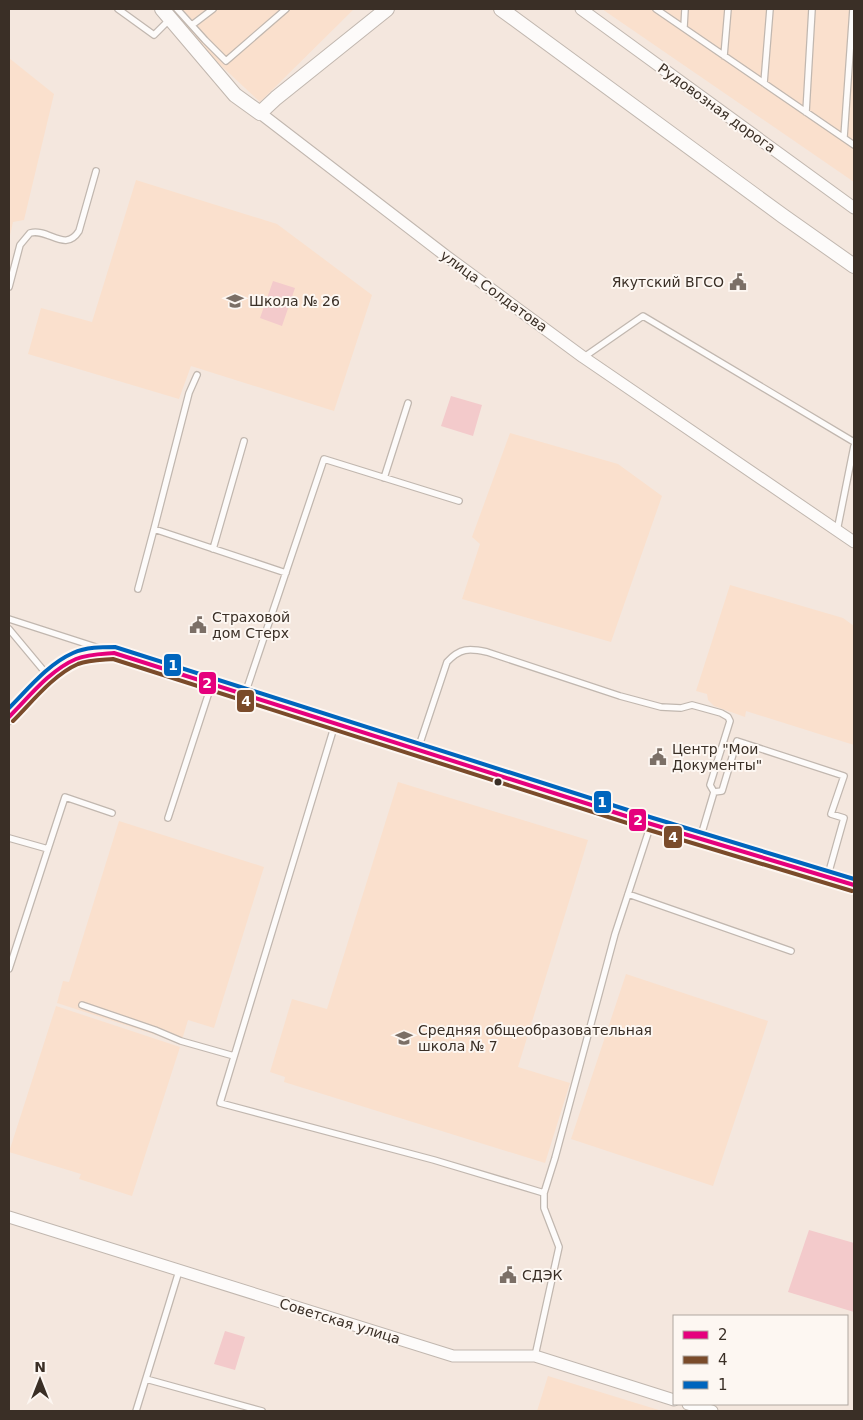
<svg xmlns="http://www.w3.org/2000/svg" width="863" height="1420" viewBox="0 0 863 1420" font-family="'DejaVu Sans',sans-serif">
	<rect width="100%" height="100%" fill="#f4e7de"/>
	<path fill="#fae0cd" d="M167,9H354L260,102L200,46Z
		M602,9H854V182Z
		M9,58L54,94L24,220L13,222L9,240Z
		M136,180L277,224L372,295L334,411L191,366L179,399L28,354L41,308L92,322Z
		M510,433L618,464L662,496L611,642L462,599L480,544L472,537Z
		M730,585L843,618L854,626V745L746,711L745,717L714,706L708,700L707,694L696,691Z
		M398,782L588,840L518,1067L570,1083L545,1163L284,1082L285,1077L270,1072L292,999L327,1009Z
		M119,821L264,867L214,1028L188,1020L181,1043L57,1003L63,981L69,982Z
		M626,974L768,1021L713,1186L571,1139Z
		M56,1006L180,1047L132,1196L79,1179L81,1174L9,1152Z
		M548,1376L662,1411H537Z"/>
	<path fill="#f3cacb" d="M273,281L295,288L282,326L260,318Z
		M451,396L482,405L473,436L441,426Z
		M809,1230L854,1243V1312L788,1292Z
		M225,1331L245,1337L235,1370L214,1364Z"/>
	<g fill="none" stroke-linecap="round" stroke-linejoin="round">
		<g stroke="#c1b7af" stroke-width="8">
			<path id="service" d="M118,9L154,35L170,19
				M177,9L205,40L226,61L286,9
				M656,9L854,145
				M192,25L213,9
				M684,27L685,9
				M724,56L728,9
				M764,83L770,9
				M806,112L812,9
				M844,137L853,9
				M9,287L20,245L30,233C49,228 65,253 79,231L96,171
				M584,357L643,316L854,442
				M384,478L408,403
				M154,529L286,573
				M837,531L854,446
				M213,549L244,441
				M138,589L154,529L189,393L197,375
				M9,619L102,649
				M9,629L49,677
				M245,694L324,459L459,501
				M335,724L220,1103L434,1160L544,1193
				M418,749L447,662C460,648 469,648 487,652L620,696L661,707L681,708L692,705L721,713L728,717L730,721L710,785L714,792L700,839
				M714,792L722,791L737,741L844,776L831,814L844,818L828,875
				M168,818L211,686
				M9,838L48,849L9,969
				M48,849L65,797L112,813
				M628,894L791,951
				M82,1005L155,1030L181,1041L234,1056
				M535,1356L559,1247L544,1208V1193L555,1158L615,934L651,824
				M146,1379L262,1411
				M136,1411L179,1271"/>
		</g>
		<g stroke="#c1b7af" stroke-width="13">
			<path id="minor" d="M581,9L854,208
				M260,113L446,256L583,357L854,542
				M9,1217L453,1356H535L674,1400
				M688,1404L712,1411"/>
		</g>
		<g stroke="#c1b7af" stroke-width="16">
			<path id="tertiary" d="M162,9L235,95L260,113L276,98L387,9
				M501,9L783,216L854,266"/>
		</g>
		<g stroke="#c1b7af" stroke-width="17">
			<path id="secondary" d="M9,717C26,700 54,669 75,659C87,654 101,654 114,653L651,824L854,885"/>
		</g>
		<use href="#service" stroke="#fdfbfa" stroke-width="5.5"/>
		<use href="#minor" stroke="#fdfbfa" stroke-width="11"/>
		<use href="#tertiary" stroke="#fdfbfa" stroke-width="14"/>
		<use href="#secondary" stroke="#fdfbfa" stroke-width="15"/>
		<g stroke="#fdf7f2" stroke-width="8">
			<path id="bus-1" d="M9,717C29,697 50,670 76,659C88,654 101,654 114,653L651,824L854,885"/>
		</g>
		<g stroke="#fdf7f2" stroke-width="8">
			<path id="bus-2" d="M13,721C32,702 53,675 78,664C89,660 102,660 113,659L649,830L852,891"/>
		</g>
		<g stroke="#fdf7f2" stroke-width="8">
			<path id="bus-3" d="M9,708C28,689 48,664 73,653C86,647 102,647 115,647L653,818L854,879"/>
		</g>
		<use href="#bus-1" stroke="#e5007d" stroke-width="4"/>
		<use href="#bus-2" stroke="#7a4b2a" stroke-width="4"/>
		<use href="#bus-3" stroke="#0065bd" stroke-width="4"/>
	</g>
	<defs>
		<g id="civic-bare" transform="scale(1.35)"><path d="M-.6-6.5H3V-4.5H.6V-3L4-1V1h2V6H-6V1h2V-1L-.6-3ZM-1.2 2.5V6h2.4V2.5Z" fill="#7b6f66" stroke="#fdf7f2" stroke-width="2.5" paint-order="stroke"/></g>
		<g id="school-bare" transform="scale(1.35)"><path d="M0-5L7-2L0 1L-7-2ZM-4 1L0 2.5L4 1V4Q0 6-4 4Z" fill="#7b6f66" stroke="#fdf7f2" stroke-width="2.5" paint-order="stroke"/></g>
	</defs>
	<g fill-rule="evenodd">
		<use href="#civic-bare" x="738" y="282"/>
		<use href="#school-bare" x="235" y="301"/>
		<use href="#civic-bare" x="198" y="625"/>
		<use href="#civic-bare" x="658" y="757"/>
		<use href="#school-bare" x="404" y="1038"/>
		<use href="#civic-bare" x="508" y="1275"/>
	</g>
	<circle fill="#3a2f26" stroke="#fdf7f2" stroke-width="2" cx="498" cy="782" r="4.5"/>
	<g text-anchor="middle" stroke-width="4" stroke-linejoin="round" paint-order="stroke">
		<g font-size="14" fill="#3a2f26" stroke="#fdf7f2">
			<text transform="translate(717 108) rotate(36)" y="5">Рудовозная дорога</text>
			<text transform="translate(494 291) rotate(36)" y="5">улица Солдатова</text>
			<text transform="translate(340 1321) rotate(17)" y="5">Советская улица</text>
		</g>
		<g font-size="14" fill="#3a2f26" stroke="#fdf7f2" text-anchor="start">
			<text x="724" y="287" text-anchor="end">Якутский ВГСО</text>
			<text x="249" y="306">Школа № 26</text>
			<text x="212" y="622">Страховой<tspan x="212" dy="16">дом Стерх</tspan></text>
			<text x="672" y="754">Центр "Мои<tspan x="672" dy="16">Документы"</tspan></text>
			<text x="418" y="1035">Cредняя общеобразовательная<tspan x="418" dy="16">школа № 7</tspan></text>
			<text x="522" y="1280">СДЭК</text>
		</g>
	</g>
	<g stroke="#fdf7f2" stroke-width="2">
		<rect x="163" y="653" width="19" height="24" rx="5" fill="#0065bd"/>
		<rect x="198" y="671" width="19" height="24" rx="5" fill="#e5007d"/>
		<rect x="236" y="689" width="19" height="24" rx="5" fill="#7a4b2a"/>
		<rect x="593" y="790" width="19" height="24" rx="5" fill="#0065bd"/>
		<rect x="628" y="808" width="19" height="24" rx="5" fill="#e5007d"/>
		<rect x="663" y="825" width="20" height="24" rx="5" fill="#7a4b2a"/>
	</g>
	<g font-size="14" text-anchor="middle" font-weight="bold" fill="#fff">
		<text x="173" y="670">1</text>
		<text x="207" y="688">2</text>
		<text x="246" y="706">4</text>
		<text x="602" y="807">1</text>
		<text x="638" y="825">2</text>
		<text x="673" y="842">4</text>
	</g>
	<rect width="863" height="1420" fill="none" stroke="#3a2f26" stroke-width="20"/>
	<rect x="673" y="1315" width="175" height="90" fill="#fdf7f2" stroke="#afa7a0"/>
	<rect x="683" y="1331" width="25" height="8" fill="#e5007d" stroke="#afa7a0"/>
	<text x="718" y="1340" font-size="15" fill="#3a2f26">2</text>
	<rect x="683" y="1356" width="25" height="8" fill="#7a4b2a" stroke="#afa7a0"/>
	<text x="718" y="1365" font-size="15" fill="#3a2f26">4</text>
	<rect x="683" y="1381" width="25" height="8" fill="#0065bd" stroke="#afa7a0"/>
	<text x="718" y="1390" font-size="15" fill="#3a2f26">1</text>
	<g transform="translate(40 1380)" stroke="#fdf7f2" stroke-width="4" paint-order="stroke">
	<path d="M0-4L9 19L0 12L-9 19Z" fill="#3a2f26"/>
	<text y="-8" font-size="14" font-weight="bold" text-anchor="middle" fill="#3a2f26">N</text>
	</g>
</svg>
